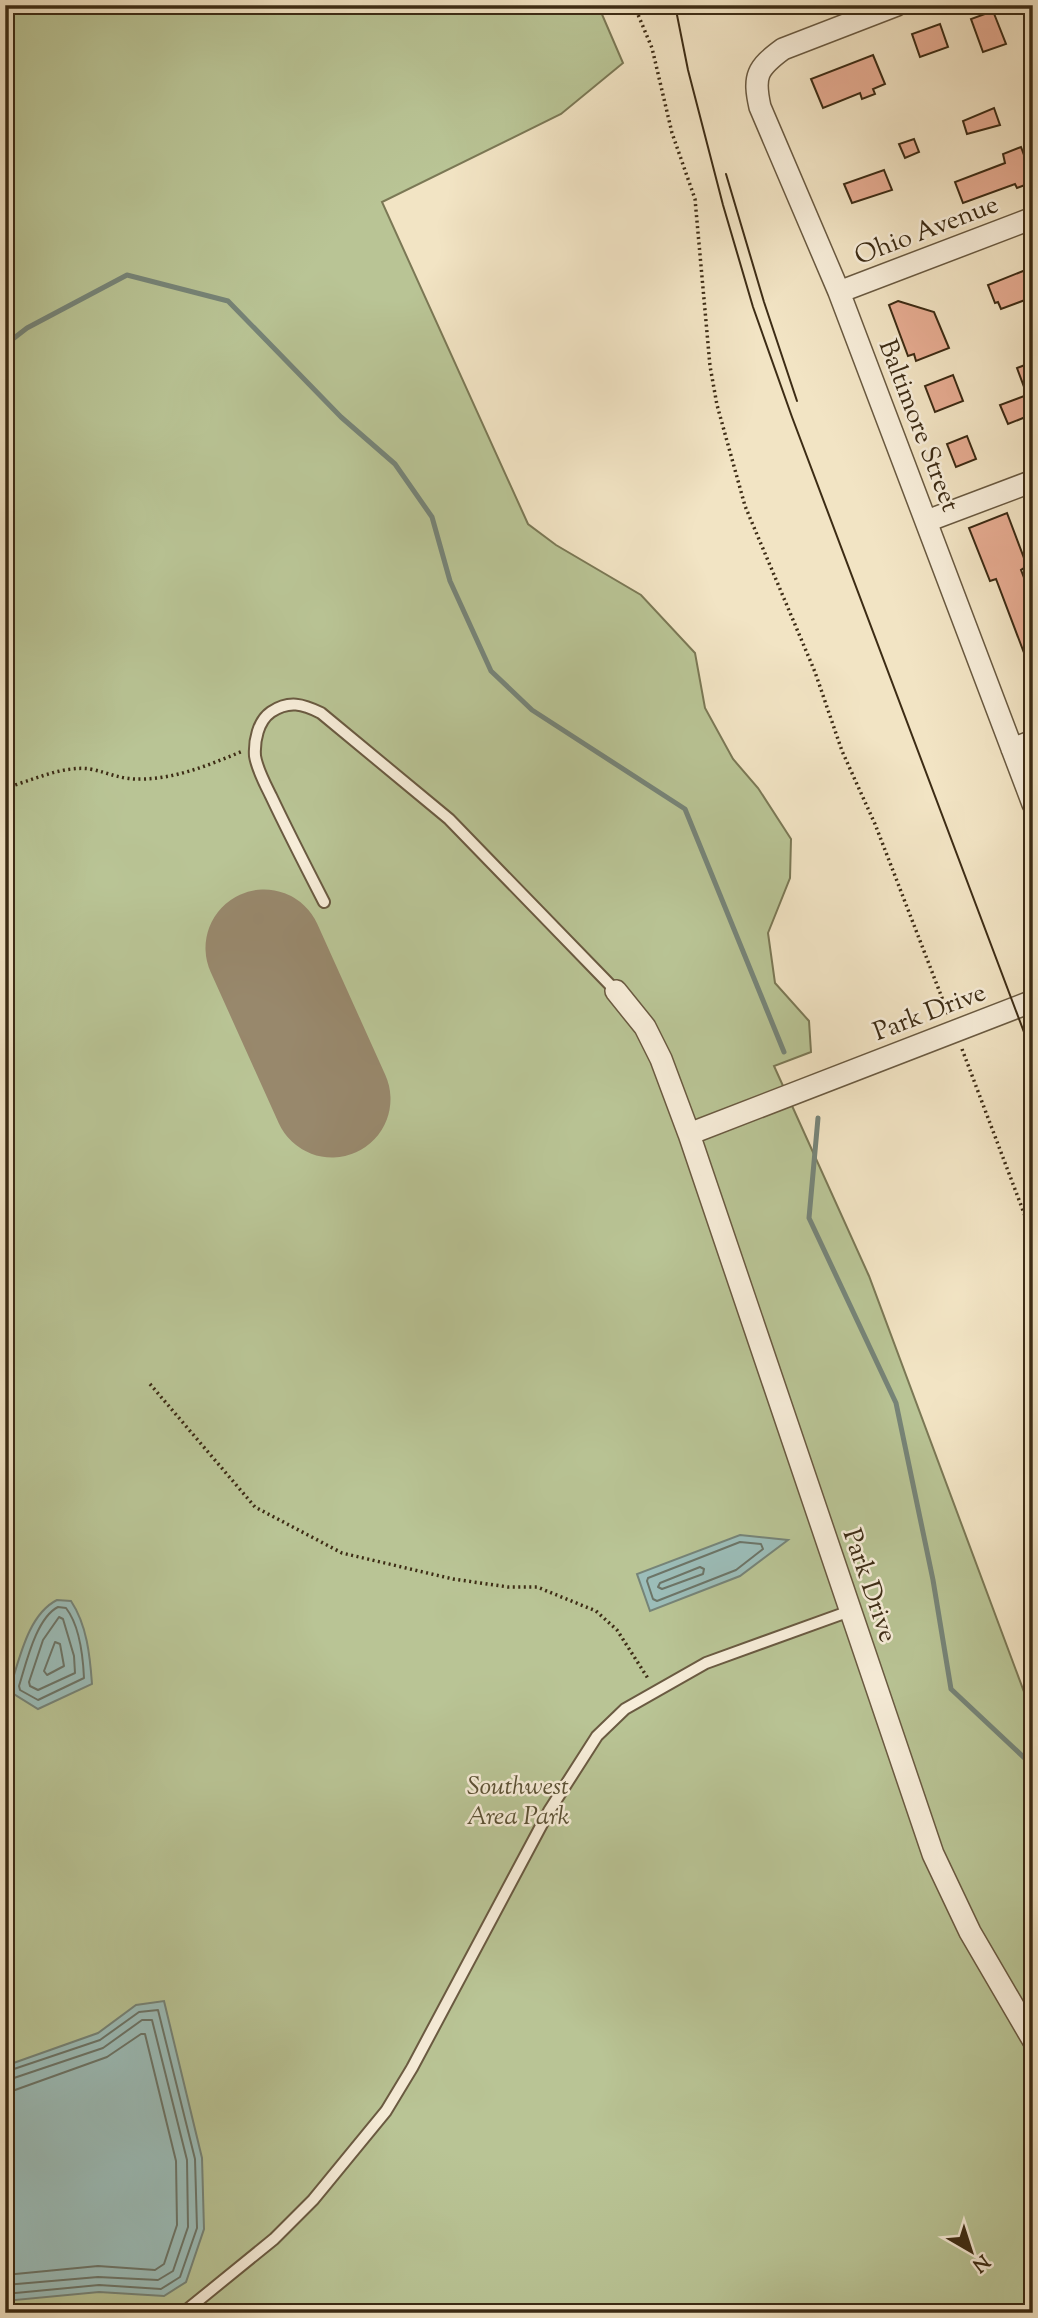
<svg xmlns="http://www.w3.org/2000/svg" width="1038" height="2318" viewBox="0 0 1038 2318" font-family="'Sorts Mill Goudy',serif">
	<rect width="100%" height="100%" fill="#f2e4c4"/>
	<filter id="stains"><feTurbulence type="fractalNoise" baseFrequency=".00286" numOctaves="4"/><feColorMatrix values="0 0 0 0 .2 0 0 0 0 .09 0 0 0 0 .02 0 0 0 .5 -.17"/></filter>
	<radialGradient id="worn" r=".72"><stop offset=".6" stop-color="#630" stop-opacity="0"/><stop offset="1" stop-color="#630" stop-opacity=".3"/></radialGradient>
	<path fill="#b9c495" stroke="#7b7855" stroke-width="2" d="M5,5H598L623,63L561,114L382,202L528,524L556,545L641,595L695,653L705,708L733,759L758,788L791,839L790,878L768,933L775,983L809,1021L811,1052L774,1066L869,1276L1033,1716V2313H5Z"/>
	<path fill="#9cbeba" stroke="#768478" stroke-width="2" d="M740,1535L788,1540L740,1576L650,1611L637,1574Z
		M57,1600L71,1601C87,1625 90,1656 92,1684L38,1709L9,1691C19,1662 27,1615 57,1600Z
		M164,2001L202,2158L204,2229L186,2282L164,2296L99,2292L5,2301V2066L98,2033L136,2005Z"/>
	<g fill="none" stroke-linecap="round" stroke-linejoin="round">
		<path stroke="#6c7568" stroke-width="2" d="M740,1542L761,1544L763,1549L736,1570L657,1601L653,1599L647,1581L648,1578Z
			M700,1567L704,1569L703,1574L662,1589L658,1587L660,1583Z
			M58,1607L66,1608C80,1626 83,1656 84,1678L38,1700L20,1690L19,1686C26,1664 36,1618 58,1607Z
			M59,1617L63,1619L74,1656L75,1673L38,1690L30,1686L29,1682L43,1640Z
			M55,1642L60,1644L64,1666L47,1675L44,1671Z
			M5,2072L100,2040L139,2012L158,2010L195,2159L197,2228L180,2277L161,2289L99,2285L5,2294
			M5,2081L103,2048L142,2020H152L187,2160L188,2227L173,2271L158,2280L98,2277L5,2285
			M5,2091L15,2090L107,2057L141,2034H145L176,2161L177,2225L164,2264L155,2270L98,2266L5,2275"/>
		<path stroke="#768478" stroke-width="5" d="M5,345L27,328L127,275L228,301L341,417L395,464L432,517L450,581L491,671L532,710L685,809L784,1052
			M818,1118L809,1218L896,1403L933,1580L951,1689L1033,1766"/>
		<path stroke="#98886c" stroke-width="117" d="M264,948L332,1099"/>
	</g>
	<path fill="#e6ac92" stroke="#3d2c15" stroke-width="2" d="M993,11L1006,44L983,52L971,19Z
		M940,24L948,47L920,57L912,34Z
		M873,55L885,84L873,89L875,94L862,99L860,93L823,108L811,79Z
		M994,108L1000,125L967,134L963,121Z
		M914,139L919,152L905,158L899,144Z
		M1021,147L1027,163L1033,160V182L1017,188L1015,184L963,203L955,182L1005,163L1003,154Z
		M884,170L892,190L852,203L844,184Z
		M1033,267V297L1001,309L998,302L995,303L988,285Z
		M898,301L934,312L949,348L916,361L914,354L908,356L889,305Z
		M1033,362V414L1008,424L1000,405L1027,395L1017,368Z
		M953,375L963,401L935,412L925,386Z
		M967,436L976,459L956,467L947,444Z
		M1007,513L1027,566L1021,570L1033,601L1032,674L996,579L990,581L969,528Z"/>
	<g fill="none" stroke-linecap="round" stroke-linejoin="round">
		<g stroke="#6a5a41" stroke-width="14">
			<path id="service" d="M324,902C306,867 288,832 271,796C265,784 257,769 255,756C254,741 258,721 271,712C289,700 303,704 321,713L449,819L616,991
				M183,2313L274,2239L313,2200L386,2111L412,2068L549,1811L597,1736L625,1709L706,1663L850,1611"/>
		</g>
		<g stroke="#6a5a41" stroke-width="24">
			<path id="minor" d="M897,5L783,49C757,68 753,76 760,107L839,292L1033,804
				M839,292L1033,218
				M927,521L1033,481
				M1012,749L1033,741
				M616,991L645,1027L661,1059L689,1134L933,1854L970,1932L1033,2040
				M689,1134L1033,1001"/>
		</g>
		<path stroke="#3d2c15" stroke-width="3.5" stroke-dasharray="2 3.5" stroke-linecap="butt" d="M634,5L652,48L672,133L695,199L710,366L717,405L745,506L815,672L842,751L875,824L949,1016
			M5,788C31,781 63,765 90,769C110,773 121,780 143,779C179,778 211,764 243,751
			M962,1049L1033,1237
			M150,1384L255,1507L342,1553L453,1579L508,1587H537L596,1611L617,1630L649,1680"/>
		<use href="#service" stroke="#f7edd9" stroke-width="10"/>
		<use href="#minor" stroke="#f7edd9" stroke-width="21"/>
		<path stroke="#3d2c15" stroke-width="2" d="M675,5L688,70L723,205L753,307L792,417L1033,1056
			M726,174L764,302L797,401"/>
	</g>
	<g text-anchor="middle" stroke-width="5" stroke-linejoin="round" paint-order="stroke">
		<g font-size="26" fill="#3d2c15" stroke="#f7edd9">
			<text transform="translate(926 229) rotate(-21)" y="9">Ohio Avenue</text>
			<text transform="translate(920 425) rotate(69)" y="9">Baltimore Street</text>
			<text transform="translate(929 1011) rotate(-21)" y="9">Park Drive</text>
			<text transform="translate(871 1585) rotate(71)" y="9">Park Drive</text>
		</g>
		<g font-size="26" font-style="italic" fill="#5c5235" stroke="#f7edd9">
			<text x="518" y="1794">Southwest<tspan x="518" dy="30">Area Park</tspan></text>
		</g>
	</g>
	<rect width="1038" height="2318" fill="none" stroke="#f2e4c4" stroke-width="28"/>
	<rect x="7" y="7" width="1024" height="2304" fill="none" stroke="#3d2c15" stroke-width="3.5"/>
	<rect x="14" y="14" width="1010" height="2290" fill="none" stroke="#3d2c15" stroke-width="2"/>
	<g transform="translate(971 2251) rotate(141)" stroke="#f7edd9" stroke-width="5" paint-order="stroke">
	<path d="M0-5L12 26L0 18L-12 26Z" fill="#3d2c15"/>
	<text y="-10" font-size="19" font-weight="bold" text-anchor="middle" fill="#3d2c15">N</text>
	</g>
	<rect width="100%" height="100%" filter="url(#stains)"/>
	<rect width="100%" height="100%" fill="url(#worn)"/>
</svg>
